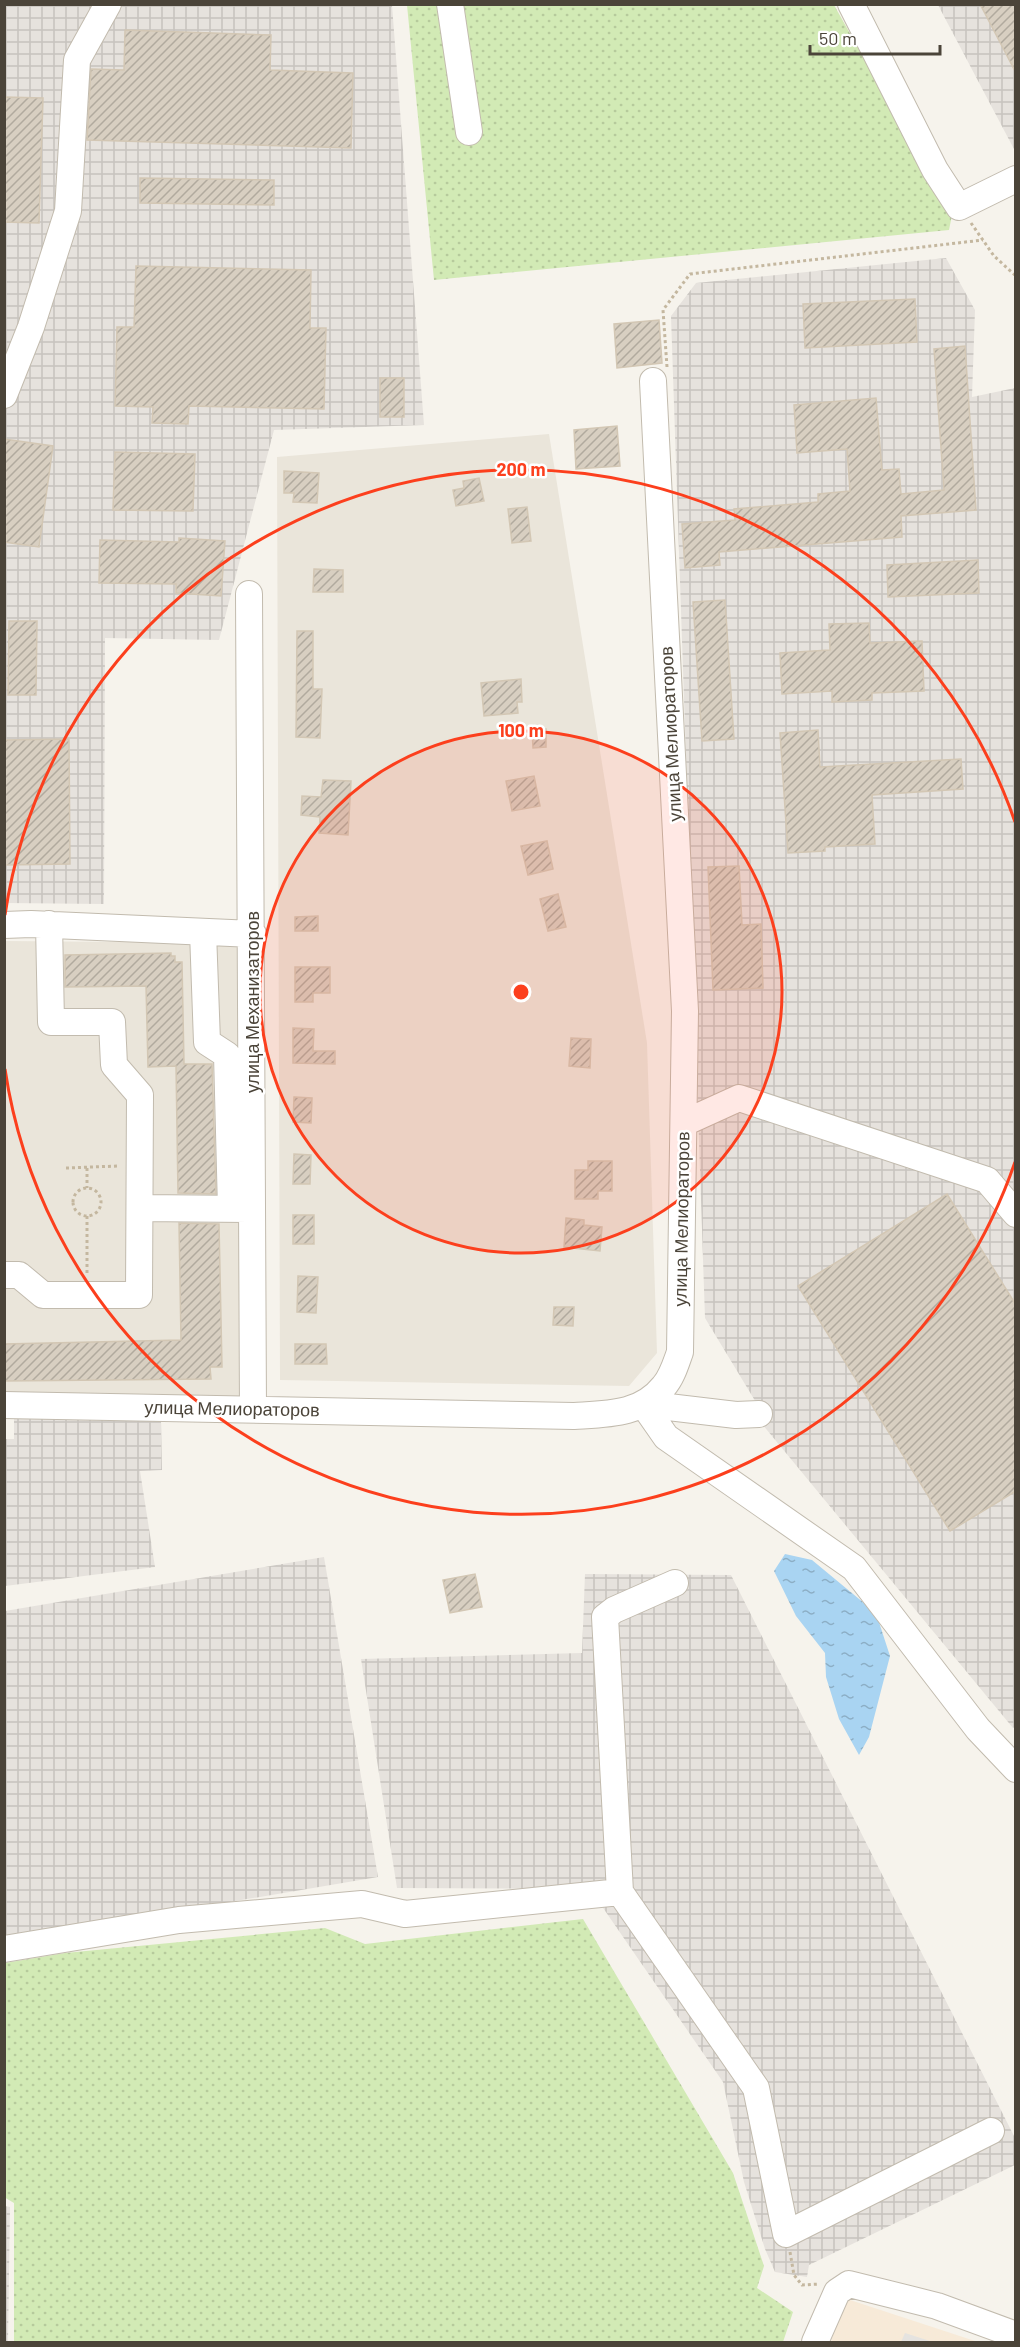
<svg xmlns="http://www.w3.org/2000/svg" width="1020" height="2347" viewBox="0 0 1020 2347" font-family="Barlow,sans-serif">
	<defs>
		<pattern id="industrial-grid" width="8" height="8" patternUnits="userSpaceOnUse" patternTransform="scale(1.5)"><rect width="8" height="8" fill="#e6e2dd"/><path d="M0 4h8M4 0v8" fill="none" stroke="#c7c3be"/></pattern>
		<pattern id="garden-dots" width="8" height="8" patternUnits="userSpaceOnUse" patternTransform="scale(1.5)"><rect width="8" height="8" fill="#d2eab5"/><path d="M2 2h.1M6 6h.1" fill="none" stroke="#b6ca9c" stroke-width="1.8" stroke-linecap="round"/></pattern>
		<pattern id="water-ripples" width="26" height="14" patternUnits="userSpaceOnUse" patternTransform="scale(1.5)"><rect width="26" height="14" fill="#a9d4f2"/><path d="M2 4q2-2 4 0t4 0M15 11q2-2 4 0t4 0" fill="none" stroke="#8caec5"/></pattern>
		<pattern id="building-hatch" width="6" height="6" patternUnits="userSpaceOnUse" patternTransform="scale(1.5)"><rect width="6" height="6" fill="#d8cfc1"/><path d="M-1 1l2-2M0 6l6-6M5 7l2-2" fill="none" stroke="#b1aa9e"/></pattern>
	</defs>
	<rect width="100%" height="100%" fill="#f6f3ec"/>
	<path fill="#eae5da" d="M549,434L647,1043L657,1353L629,1386L280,1380L277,457Z
		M5,941L240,943L241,1402L5,1394Z"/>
	<path fill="#f7ead8" d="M844,2298L978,2342H831Z"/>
	<path fill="url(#industrial-grid)" d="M5,5H392L424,425L274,430L219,640L105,638L104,904L5,903Z
		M938,5H1015V151Z
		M946,258L975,310L972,397L1015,388L1016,1726L1013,1728L757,1418V1404L705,1318L671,316L696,283Z
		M14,1411L161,1421L162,1470L140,1471L155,1567L5,1586L4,1439H14Z
		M324,1557L378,1877L5,1940V1611Z
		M585,1574L731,1575L1015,2138V2165L809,2265L807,2277L775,2272L765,2249L744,2182L723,2082L590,1889L397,1888L361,1659L582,1653Z
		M5,2206L10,2207L8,2342H4Z"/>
	<path fill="url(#garden-dots)" d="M407,5H834L952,215L949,230L434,280Z
		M583,1919L733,2173L764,2266L757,2288L793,2312L783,2342H14V2203L4,2197L5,1963L65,1953L325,1928L365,1944Z"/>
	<path fill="#e5e3e0" d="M905,2333L933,2342H901Z"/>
	<path fill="url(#water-ripples)" d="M785,1554L812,1560L876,1613L890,1656L869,1737L859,1755L839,1719L826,1677L825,1653L796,1616L774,1571Z"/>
	<path fill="url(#building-hatch)" stroke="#d3c7b4" stroke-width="1.5" d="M980,4H1016V73Z
		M125,30L271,35L270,70L353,73L351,148L87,140L91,69L124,70Z
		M4,97L43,98L39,223L4,222Z
		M140,178L274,180V205L140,203Z
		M136,266L311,270L310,328H326L324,409L189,406L188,424L152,423L153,407L115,406L117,327H134Z
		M915,299L917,342L805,348L803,304Z
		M659,320L662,363L617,368L614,324Z
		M965,346L976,510L901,516L902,537L719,552L720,565L685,568L682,524L735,520L734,509L818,502V494L850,491L847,449L797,453L794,405L876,398L882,470L899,469L901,494L944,490L934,349Z
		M380,378H404V417H380Z
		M617,426L620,466L576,469L574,430Z
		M4,439L53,446L39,547L4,542Z
		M115,452L195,454L193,511L113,510Z
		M284,471L319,473L317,503L293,502L294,493H284Z
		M479,478L484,501L456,506L453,490L464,488L463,481Z
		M527,507L531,541L512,543L508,509Z
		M179,538L225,541L221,596L176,593V584L99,583L100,540L179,542Z
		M978,560L979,593L888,597L887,565Z
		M314,569L343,570V592H313Z
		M725,600L734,739L702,741L693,602Z
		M9,621H37L36,695H8Z
		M869,623L870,643L922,641L924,691L872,693V700L832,702V691L782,694L780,653L830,650L829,624Z
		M297,631H313V689H322L320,738L296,737Z
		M521,679L522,702H517L518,713L484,716L481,683Z
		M532,729H546V747L533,748Z
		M818,730L820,767L961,759L963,789L872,795L875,844L825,847V851L788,853L780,733Z
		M69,739L70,864L4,865V740Z
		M534,776L540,806L512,811L506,781Z
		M323,780L351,781L348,835L319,833L320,817L301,815L302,796L321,797Z
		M547,841L553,869L528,875L521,846Z
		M739,866L742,925L761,924L763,988L713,990L708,867Z
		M558,894L566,927L548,931L540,899Z
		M318,916V931H295V917Z
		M171,953V956H175V962H182L184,1064H212L216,1194L178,1193L176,1066L148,1067L146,986L65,987V955Z
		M295,967H330V993H313V1002H295Z
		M293,1028L314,1029L313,1051H335V1064L293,1063Z
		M571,1038L591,1039L590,1068L569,1066Z
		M294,1097L312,1098L311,1123L293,1122Z
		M294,1154L311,1155L310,1184H293Z
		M588,1161H612V1191H598V1199H575V1170H588Z
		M947,1194L1016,1305V1491L950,1531L798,1286Z
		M293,1215H314V1244H293Z
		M566,1218L584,1220V1225L602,1227L600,1251L564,1247Z
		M179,1223L219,1224L222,1367H210L211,1379L4,1381V1344L181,1340Z
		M298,1276L318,1277L316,1313L297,1312Z
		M554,1307H574L573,1326L553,1325Z
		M295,1344H326L327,1364H295Z
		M475,1574L482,1607L450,1613L443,1580Z"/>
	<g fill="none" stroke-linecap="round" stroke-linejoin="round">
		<g stroke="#c2bbae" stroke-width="28">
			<path id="minor" d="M450,4L469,132
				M851,4L935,170L959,207L1016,179
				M4,395L31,327L68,211L77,60L108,4
				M249,594L253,1409
				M4,925L31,924L253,934
				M203,932L207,1042L227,1055L231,1209
				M684,1123L739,1098L987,1180L1016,1214
				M140,1208L248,1209
				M4,1275H19L43,1295H139L140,1095L114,1065L112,1022H51L49,924
				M4,1405L574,1416C608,1414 641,1415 664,1386C672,1377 676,1363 680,1352L685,1011L653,381
				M759,1414L736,1415L643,1404L666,1437L854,1568L978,1729L1016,1769
				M620,1892L605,1617L614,1610L675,1583
				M4,1949L179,1920L362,1904L405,1914L620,1892L756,2088L786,2234L991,2131
				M815,2342L837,2292L849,2284L937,2306L1016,2335"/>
		</g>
		<path stroke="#c4b79f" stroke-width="3" stroke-dasharray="3 3" stroke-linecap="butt" d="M971,223L994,256L1016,276
			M667,367L663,310L690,274L983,240
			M66,1168L118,1166
			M87,1168V1188
			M73 1202a14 14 0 1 1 28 0a14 14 0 1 1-28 0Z
			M87,1216V1275
			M790,2252L794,2275L802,2285L819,2284"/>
		<use href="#minor" stroke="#fff" stroke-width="26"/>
	</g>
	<circle cx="521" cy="992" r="261" fill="#fc3f1d" fill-opacity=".12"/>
	<g fill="none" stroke="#fc3f1d" stroke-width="3">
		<circle cx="521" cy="992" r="261"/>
		<path d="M1015 1162A522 522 0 0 1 5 1069M5 915A522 522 0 0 1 1015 822"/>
	</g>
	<g text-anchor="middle" stroke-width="5" stroke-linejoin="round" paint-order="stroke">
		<g font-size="18" fill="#4b4439" stroke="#fff">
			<text transform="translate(671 734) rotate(-93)" y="6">улица Мелиораторов</text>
			<text transform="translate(253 1002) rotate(-90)" y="6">улица Механизаторов</text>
			<text transform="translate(682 1219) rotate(-89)" y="6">улица Мелиораторов</text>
			<text transform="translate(232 1409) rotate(1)" y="6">улица Мелиораторов</text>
		</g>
	</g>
	<circle cx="521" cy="992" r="9" fill="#fc3f1d" stroke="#fff" stroke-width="3"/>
	<g font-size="18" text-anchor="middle" font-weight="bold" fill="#fc3f1d" stroke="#fff" stroke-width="5" stroke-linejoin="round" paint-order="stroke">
		<text x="521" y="476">200 m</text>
		<text x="521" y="737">100 m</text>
	</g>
	<rect width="1020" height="2347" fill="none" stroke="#4b4439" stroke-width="12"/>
	<path d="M810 45v9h130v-9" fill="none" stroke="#4b4439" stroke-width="3"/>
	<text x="819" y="45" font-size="18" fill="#4b4439" stroke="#ffffff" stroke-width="4.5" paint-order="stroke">50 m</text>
</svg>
